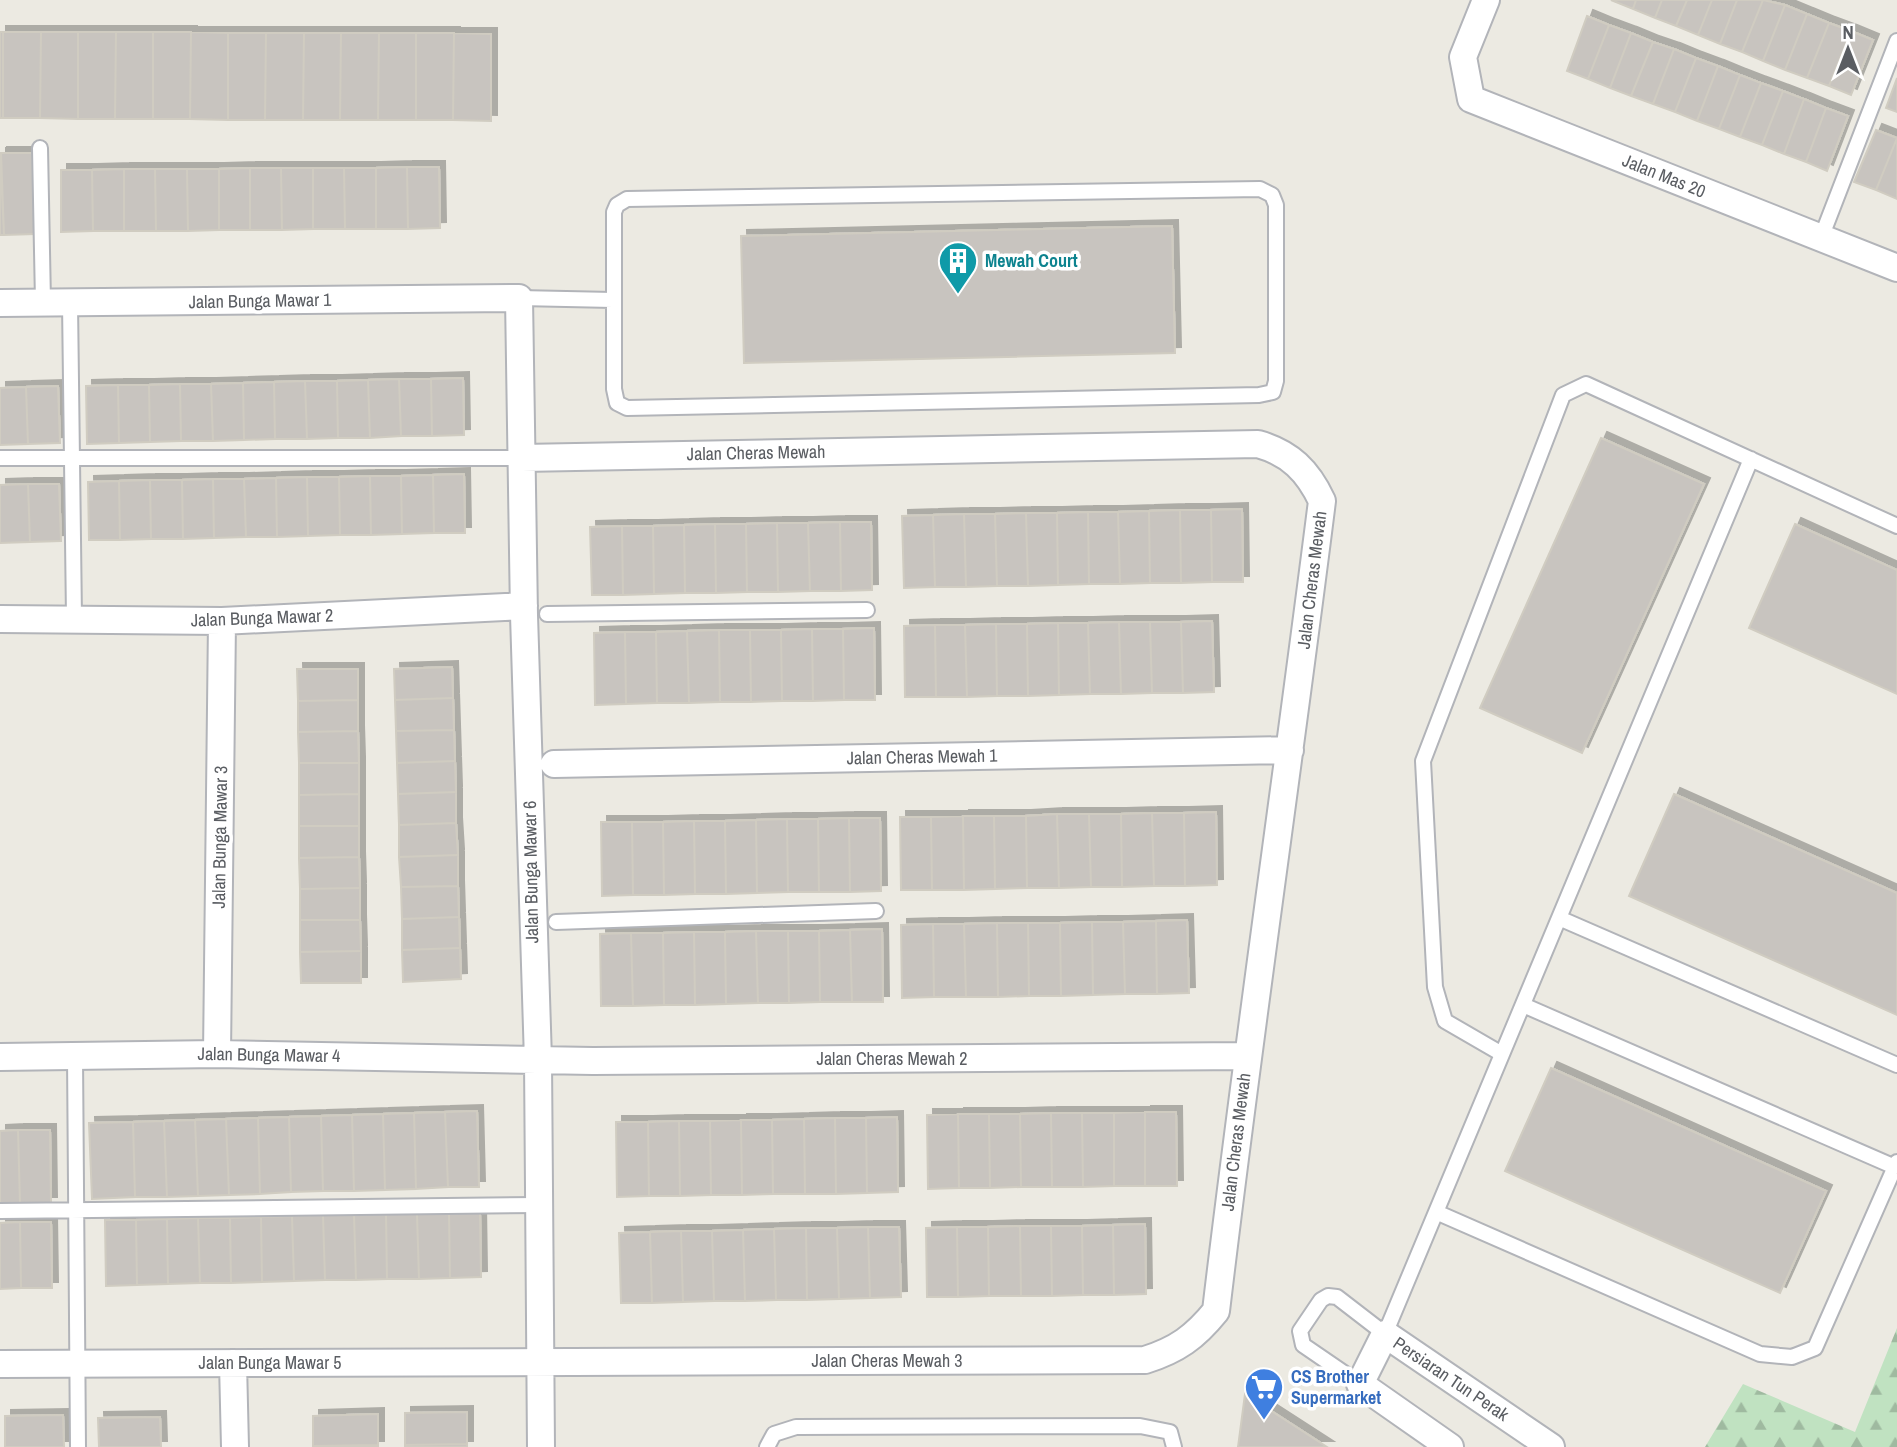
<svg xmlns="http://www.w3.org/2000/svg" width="1897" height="1447" viewBox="0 0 1897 1447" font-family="'Archivo Narrow',sans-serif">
	<defs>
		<pattern id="forest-firs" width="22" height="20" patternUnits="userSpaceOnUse" patternTransform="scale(1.75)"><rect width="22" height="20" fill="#c0e2c1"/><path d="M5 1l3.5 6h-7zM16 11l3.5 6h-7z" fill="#9fbaa0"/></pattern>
		<filter id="shadow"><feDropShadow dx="6" dy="-6" stdDeviation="0" flood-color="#0004"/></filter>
	</defs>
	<rect width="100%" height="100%" fill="#eceae2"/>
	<path fill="url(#forest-firs)" d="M1897,1328V1447H1705L1743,1384L1855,1432Z"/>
	<path fill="#c8c4bf" stroke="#d0ccc1" stroke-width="2" filter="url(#shadow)" d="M1611,0H1636L1633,9Z
		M1636,0H1662L1655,18L1633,9Z
		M1662,0H1687L1676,26L1655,18Z
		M1687,0H1712L1698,35L1676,26Z
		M1712,0H1737L1720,44L1698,35Z
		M1737,0H1763L1742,52L1720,44Z
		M1763,0L1785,5L1763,61L1742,52Z
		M1785,5L1807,14L1785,70L1763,61Z
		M1807,14L1829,23L1807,78L1785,70Z
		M1587,16L1609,25L1588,79L1567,71Z
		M1829,23L1851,31L1829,86L1807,78Z
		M1609,25L1631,33L1610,88L1588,79Z
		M1851,31L1873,40L1851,95L1829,86Z
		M0,32H3V118H0Z
		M3,32H41L40,118H3Z
		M41,32H78V119L40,118Z
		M78,32H116L115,119H78Z
		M116,32H153V119H115Z
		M153,32H191L190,119H153Z
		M191,32L228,33V120L190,119Z
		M228,33H266L265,120H228Z
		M266,33H304L303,120H265Z
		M304,33H341L340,120H303Z
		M341,33H379L378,120H340Z
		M379,33H416V120H378Z
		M416,33H454L453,120H416Z
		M454,33L491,34V121L453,120Z
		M1631,33L1653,42L1631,96L1610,88Z
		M1653,42L1674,49L1653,104L1631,96Z
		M1674,49L1696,58L1675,112L1653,104Z
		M1696,58L1718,66L1697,121L1675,112Z
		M1718,66L1740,75L1719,129L1697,121Z
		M1740,75L1761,83L1740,137L1719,129Z
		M1897,78V112L1886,108Z
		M1761,83L1783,91L1762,145L1740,137Z
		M1783,91L1804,99L1784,154L1762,145Z
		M1804,99L1826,108L1806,162L1784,154Z
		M1826,108L1848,116L1827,171L1806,162Z
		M1876,130L1897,138L1876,190L1854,182Z
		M1897,138V199L1876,190Z
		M0,153L4,235H0Z
		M1,153H32L35,234L4,235Z
		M407,167H439L440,228L408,229Z
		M407,167L408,229H376V168Z
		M250,168H281L282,230H250Z
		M250,168V230H219V169Z
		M281,168H313V229L282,230Z
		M313,168H344L345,229H313Z
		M344,168H376V229H345Z
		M124,169H155L156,231H124Z
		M124,169V231H93L92,170Z
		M155,169H187L188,231H156Z
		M187,169H219V230L188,231Z
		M61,170H92L93,231L61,232Z
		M1172,226L1175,353L744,363L741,236Z
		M463,378L464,435L432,436L431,379Z
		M399,379L401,436L370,438L368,380Z
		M399,379H431L432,436H401Z
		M368,380L370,438H338L337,381Z
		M305,381L307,439H275L274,382Z
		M305,381H337L338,438L307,439Z
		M274,382L275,439L244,440L243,383Z
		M243,383L244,440L213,441L211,384Z
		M180,384L181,441L150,442L149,385Z
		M180,384H211L213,441H181Z
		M118,385L119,443L87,444L86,386Z
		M118,385H149L150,442L119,443Z
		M58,386L60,443L28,444L26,387Z
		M26,387L28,444L0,445V388Z
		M1601,438L1704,484L1582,753L1480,708Z
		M464,474L465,533H434L433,475Z
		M433,475L434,533L402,534L401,476Z
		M370,476L371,535H340L339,477Z
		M370,476H401L402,534L371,535Z
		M307,477L308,536L277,537L276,478Z
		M307,477H339L340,535L308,536Z
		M276,478L277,537H246L244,479Z
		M213,479L214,538L183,539L182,480Z
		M213,479H244L246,537L214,538Z
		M150,480L151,539L120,540L119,481Z
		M150,480H182L183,539H151Z
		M119,481L120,540H89L88,482Z
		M28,484H59L61,541L30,542Z
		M28,484L30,542L0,543V485Z
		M1242,509L1243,582H1212L1211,510Z
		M1180,510L1181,583H1150L1149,511Z
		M1180,510H1211L1212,582L1181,583Z
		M1149,511L1150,583L1120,584L1118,512Z
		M1088,512L1089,584L1058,585L1057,513Z
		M1088,512H1118L1120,584H1089Z
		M1026,513L1028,586H997L995,514Z
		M1026,513H1057L1058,585L1028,586Z
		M964,514L966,587H935L933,515Z
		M964,514H995L997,586L966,587Z
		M933,515L935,587L904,588L902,516Z
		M840,522L841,591H810L808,523Z
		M840,522H871L872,590L841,591Z
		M777,523L778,592H747L746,524Z
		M777,523H808L810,591L778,592Z
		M715,524L716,593H685L684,525Z
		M715,524H746L747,592L716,593Z
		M1795,524L1897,570V694L1749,628Z
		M684,525L685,593L654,594L653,526Z
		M622,526L623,595H592L590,527Z
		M622,526H653L654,594L623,595Z
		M1212,621L1214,692L1183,693L1181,622Z
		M1119,622H1150L1152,693L1121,694Z
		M1119,622L1121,694H1090L1088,623Z
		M1150,622H1181L1183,693H1152Z
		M1058,623H1088L1090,694L1059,695Z
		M1058,623L1059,695L1028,696L1027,624Z
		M996,624H1027L1028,696H997Z
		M996,624L997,696L967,697L965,625Z
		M935,625H965L967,697H936Z
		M935,625L936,697H905L904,626Z
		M874,628L875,700H844L843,629Z
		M812,629H843L844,700L813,701Z
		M812,629L813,701H782L781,630Z
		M719,630H750L751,702H720Z
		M719,630L720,702L689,703L687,631Z
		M750,630H781L782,701L751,702Z
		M687,631L689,703H657L656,632Z
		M625,632H656L657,703L626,704Z
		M625,632L626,704L595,705L594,633Z
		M452,667L453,698L395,700L394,669Z
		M297,669H358V700L298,701Z
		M453,698L454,730L396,731L395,700Z
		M358,700V731L298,732V701Z
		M454,730L455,761L397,763L396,731Z
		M358,731L359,763H299L298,732Z
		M455,761L456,792L398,794L397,763Z
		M299,763H359V794L299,795Z
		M456,792V823L399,825L398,794Z
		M359,794V826H299V795Z
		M1674,794L1897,893V1015L1629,896Z
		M1216,812L1217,885L1185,886L1184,813Z
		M1152,813L1154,886L1122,887L1121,814Z
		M1152,813H1184L1185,886H1154Z
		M1057,814L1059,888H1027L1026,816Z
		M1057,814H1089L1091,887L1059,888Z
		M1089,814H1121L1122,887H1091Z
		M963,816L964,890H932L931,817Z
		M963,816H994L995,889L964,890Z
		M994,816H1026L1027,888L995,889Z
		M900,817H931L932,890H901Z
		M849,818L850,892H819L818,819Z
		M849,818H880L881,891L850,892Z
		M787,819L788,892L757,893L756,820Z
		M787,819H818L819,892H788Z
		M756,820L757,893L726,894L725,821Z
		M694,821L695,894L664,895L663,822Z
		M694,821H725L726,894H695Z
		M601,822H632L633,895L602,896Z
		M632,822H663L664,895H633Z
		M456,823L458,855L399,857V825Z
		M299,826H359V857L299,858Z
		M458,855V886L401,887L399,857Z
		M359,857L360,888L300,889L299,858Z
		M458,886L459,917L402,919L401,887Z
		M360,888V920H300V889Z
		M459,917L460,948L402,950V919Z
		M300,920H360L361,951L300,952Z
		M1187,920L1189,993L1157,994L1156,921Z
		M1156,921L1157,994H1125L1123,922Z
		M1092,922H1123L1125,994L1093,995Z
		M1092,922L1093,995L1061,996L1060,923Z
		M997,923H1028L1029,996L998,997Z
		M997,923L998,997H966L964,924Z
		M1028,923H1060L1061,996H1029Z
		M933,924H964L966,997H934Z
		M933,924L934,997L902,998L901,925Z
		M882,929L883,1002H852L850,930Z
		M850,930L852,1002H820L819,931Z
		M756,931L758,1003L726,1004L725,932Z
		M756,931H788L789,1003H758Z
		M788,931H819L820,1002L789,1003Z
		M694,932L695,1005H664L663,933Z
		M694,932H725L726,1004L695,1005Z
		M631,933L633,1006H601L600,934Z
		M631,933H663L664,1005L633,1006Z
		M460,948L461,979L403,982L402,950Z
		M361,951V983H301L300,952Z
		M1551,1068L1826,1191L1780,1293L1505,1171Z
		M477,1111L479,1187H448L445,1112Z
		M445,1112L448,1187L416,1189L414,1113Z
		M1145,1112V1186H1114V1113Z
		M1145,1112H1176L1177,1186H1145Z
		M414,1113L416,1189L385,1190L383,1114Z
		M1051,1113L1052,1187H1021L1020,1114Z
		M1051,1113H1082L1083,1187H1052Z
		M1082,1113H1114V1186L1083,1187Z
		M383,1114L385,1190L354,1191L352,1115Z
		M958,1114L959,1188L928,1189L927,1115Z
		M958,1114H989L990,1188H959Z
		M989,1114H1020L1021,1187L990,1188Z
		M352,1115L354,1191H323L321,1116Z
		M321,1116L323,1191L291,1192L289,1117Z
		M289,1117L291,1192L260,1194L258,1118Z
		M897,1117L898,1192L867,1193L866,1118Z
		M258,1118L260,1194L229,1195L226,1119Z
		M835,1118L836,1194H805L804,1119Z
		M835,1118H866L867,1193L836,1194Z
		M226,1119L229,1195L198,1196L195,1120Z
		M804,1119L805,1194H773L772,1120Z
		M195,1120L198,1196L167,1197L164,1121Z
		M741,1120L742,1195H711L710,1121Z
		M741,1120H772L773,1194L742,1195Z
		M164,1121L167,1197H135L133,1122Z
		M679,1121L680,1196H649L648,1122Z
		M679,1121H710L711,1195L680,1196Z
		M133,1122L135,1197L92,1199L89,1123Z
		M616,1122H648L649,1196L617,1197Z
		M18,1130L20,1203H0V1131Z
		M18,1130H50L51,1203H20Z
		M480,1212L481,1277L450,1278L449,1213Z
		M449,1213L450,1278L419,1279L417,1214Z
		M386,1214L387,1279L356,1280L354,1215Z
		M386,1214H417L419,1279H387Z
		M323,1215L325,1280L294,1281L292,1216Z
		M323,1215H354L356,1280H325Z
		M292,1216L294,1281L262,1282L261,1217Z
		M261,1217L262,1282L231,1283L230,1218Z
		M198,1218L200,1283L168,1284L167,1219Z
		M198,1218H230L231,1283H200Z
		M167,1219L168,1284L137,1285L136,1220Z
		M105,1220H136L137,1285L106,1286Z
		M20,1222L21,1288L0,1289V1223Z
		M20,1222H51L52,1288H21Z
		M1145,1224L1146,1294L1114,1295L1113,1225Z
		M1113,1225L1114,1295H1083L1082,1226Z
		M1020,1226H1051L1052,1296H1021Z
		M1020,1226L1021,1296H989L988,1227Z
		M1051,1226H1082L1083,1295L1052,1296Z
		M868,1227L870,1298L839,1299L837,1228Z
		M868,1227H899L901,1297L870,1298Z
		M957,1227H988L989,1296L958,1297Z
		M957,1227L958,1297H927L926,1228Z
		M806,1228L807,1300H776L774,1229Z
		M806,1228H837L839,1299L807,1300Z
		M774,1229L776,1300L745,1301L743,1230Z
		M743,1230L745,1301H714L712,1231Z
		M681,1231L683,1302L652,1303L650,1232Z
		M681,1231H712L714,1301L683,1302Z
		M650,1232L652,1303H621L619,1233Z
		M1245,1394L1327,1447H1238Z
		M467,1412V1444L405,1445V1413Z
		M378,1414V1445L313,1446V1416Z
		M63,1415L64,1447H5V1416Z
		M160,1417L161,1447H99L98,1418Z
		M467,1444V1447H405V1445Z
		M378,1445V1447H313V1446Z"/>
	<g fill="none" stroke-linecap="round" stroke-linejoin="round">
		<g stroke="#b2b4b9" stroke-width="18">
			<path id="service" d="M40,148L43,302
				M1260,189L1272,195L1276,205V381L1273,392L1259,395L627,408L617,403L614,389V212L617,205L627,199Z
				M1821,238L1897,41
				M519,298L613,300
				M70,303L74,618
				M0,458H522
				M547,614L867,610
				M1559,918L1897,1065
				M556,922L876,911
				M1523,1005L1895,1167
				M1502,1054L1445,1021L1435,987L1423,761L1563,395L1586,384L1897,526
				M75,1056L78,1447
				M0,1211L539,1205
				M1436,1212L1760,1354L1792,1357L1815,1348L1897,1162
				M1360,1384L1303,1345L1300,1331L1321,1300L1328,1296L1337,1297L1385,1334L1751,459
				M767,1447L774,1434L796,1427L1140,1426L1170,1432L1174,1447"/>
		</g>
		<g stroke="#b2b4b9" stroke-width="30">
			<path id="minor" d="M1486,0L1463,57L1471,99L1897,268
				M0,303L519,298L524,615L538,1060L541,1447
				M0,619L222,621L524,606
				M554,764L1290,750
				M217,1054L222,621
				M0,1057L217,1054L593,1061L1246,1056
				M233,1363L235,1447
				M0,1364L1145,1360C1177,1350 1195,1337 1216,1311C1248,1041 1288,771 1322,501C1308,471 1290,453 1258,444L522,458
				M1450,1447L1360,1384L1385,1334L1551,1447"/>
		</g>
		<use href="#service" stroke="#fff" stroke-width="14"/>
		<use href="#minor" stroke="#fff" stroke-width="26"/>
	</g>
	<defs>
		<g id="building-pin" transform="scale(2.0125)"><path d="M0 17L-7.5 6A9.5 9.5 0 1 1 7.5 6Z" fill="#0f9aa8" stroke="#fff"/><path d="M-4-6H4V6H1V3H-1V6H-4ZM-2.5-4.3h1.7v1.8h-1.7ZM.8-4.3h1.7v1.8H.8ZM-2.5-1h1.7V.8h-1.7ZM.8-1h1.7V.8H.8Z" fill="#fff"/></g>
		<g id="supermarket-pin" transform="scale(2.0125)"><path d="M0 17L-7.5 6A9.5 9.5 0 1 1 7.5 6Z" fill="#3f7fe0" stroke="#fff"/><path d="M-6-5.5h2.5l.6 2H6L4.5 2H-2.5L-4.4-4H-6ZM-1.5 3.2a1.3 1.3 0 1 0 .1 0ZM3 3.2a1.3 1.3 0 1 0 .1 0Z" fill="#fff"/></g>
	</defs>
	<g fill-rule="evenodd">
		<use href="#building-pin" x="958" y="261"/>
		<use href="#supermarket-pin" x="1264" y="1387"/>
	</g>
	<g text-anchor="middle" stroke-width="7" stroke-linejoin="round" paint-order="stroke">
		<g font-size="18" fill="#5a5d62" stroke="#fff">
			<text transform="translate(1664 176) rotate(22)" y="6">Jalan Mas 20</text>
			<text transform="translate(260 301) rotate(-1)" y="6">Jalan Bunga Mawar 1</text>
			<text transform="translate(756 453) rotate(-1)" y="6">Jalan Cheras Mewah</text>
			<text transform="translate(1312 580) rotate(-83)" y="6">Jalan Cheras Mewah</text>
			<text transform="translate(262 618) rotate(-2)" y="6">Jalan Bunga Mawar 2</text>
			<text transform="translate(922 757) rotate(-1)" y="6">Jalan Cheras Mewah 1</text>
			<text transform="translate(220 837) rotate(-89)" y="6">Jalan Bunga Mawar 3</text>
			<text transform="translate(531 872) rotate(-91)" y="6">Jalan Bunga Mawar 6</text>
			<text transform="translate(269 1055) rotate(1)" y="6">Jalan Bunga Mawar 4</text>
			<text x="892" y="1065">Jalan Cheras Mewah 2</text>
			<text transform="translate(1236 1142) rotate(-83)" y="6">Jalan Cheras Mewah</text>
			<text x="887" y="1367">Jalan Cheras Mewah 3</text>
			<text x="270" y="1369">Jalan Bunga Mawar 5</text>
			<text transform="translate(1451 1379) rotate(34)" y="6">Persiaran Tun Perak</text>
		</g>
		<g font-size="18" font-weight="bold" fill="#0d838f" stroke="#fff" text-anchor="start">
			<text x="985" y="267">Mewah Court</text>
		</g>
		<g font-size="18" font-weight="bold" fill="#366cbe" stroke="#fff" text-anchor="start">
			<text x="1291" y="1383">CS Brother<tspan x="1291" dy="21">Supermarket</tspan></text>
		</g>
	</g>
	<g transform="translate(1848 49)" stroke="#ffffff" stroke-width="5" paint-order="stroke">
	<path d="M0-5L12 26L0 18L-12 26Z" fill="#5a5d62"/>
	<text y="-10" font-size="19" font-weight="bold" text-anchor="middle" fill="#5a5d62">N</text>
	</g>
</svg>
